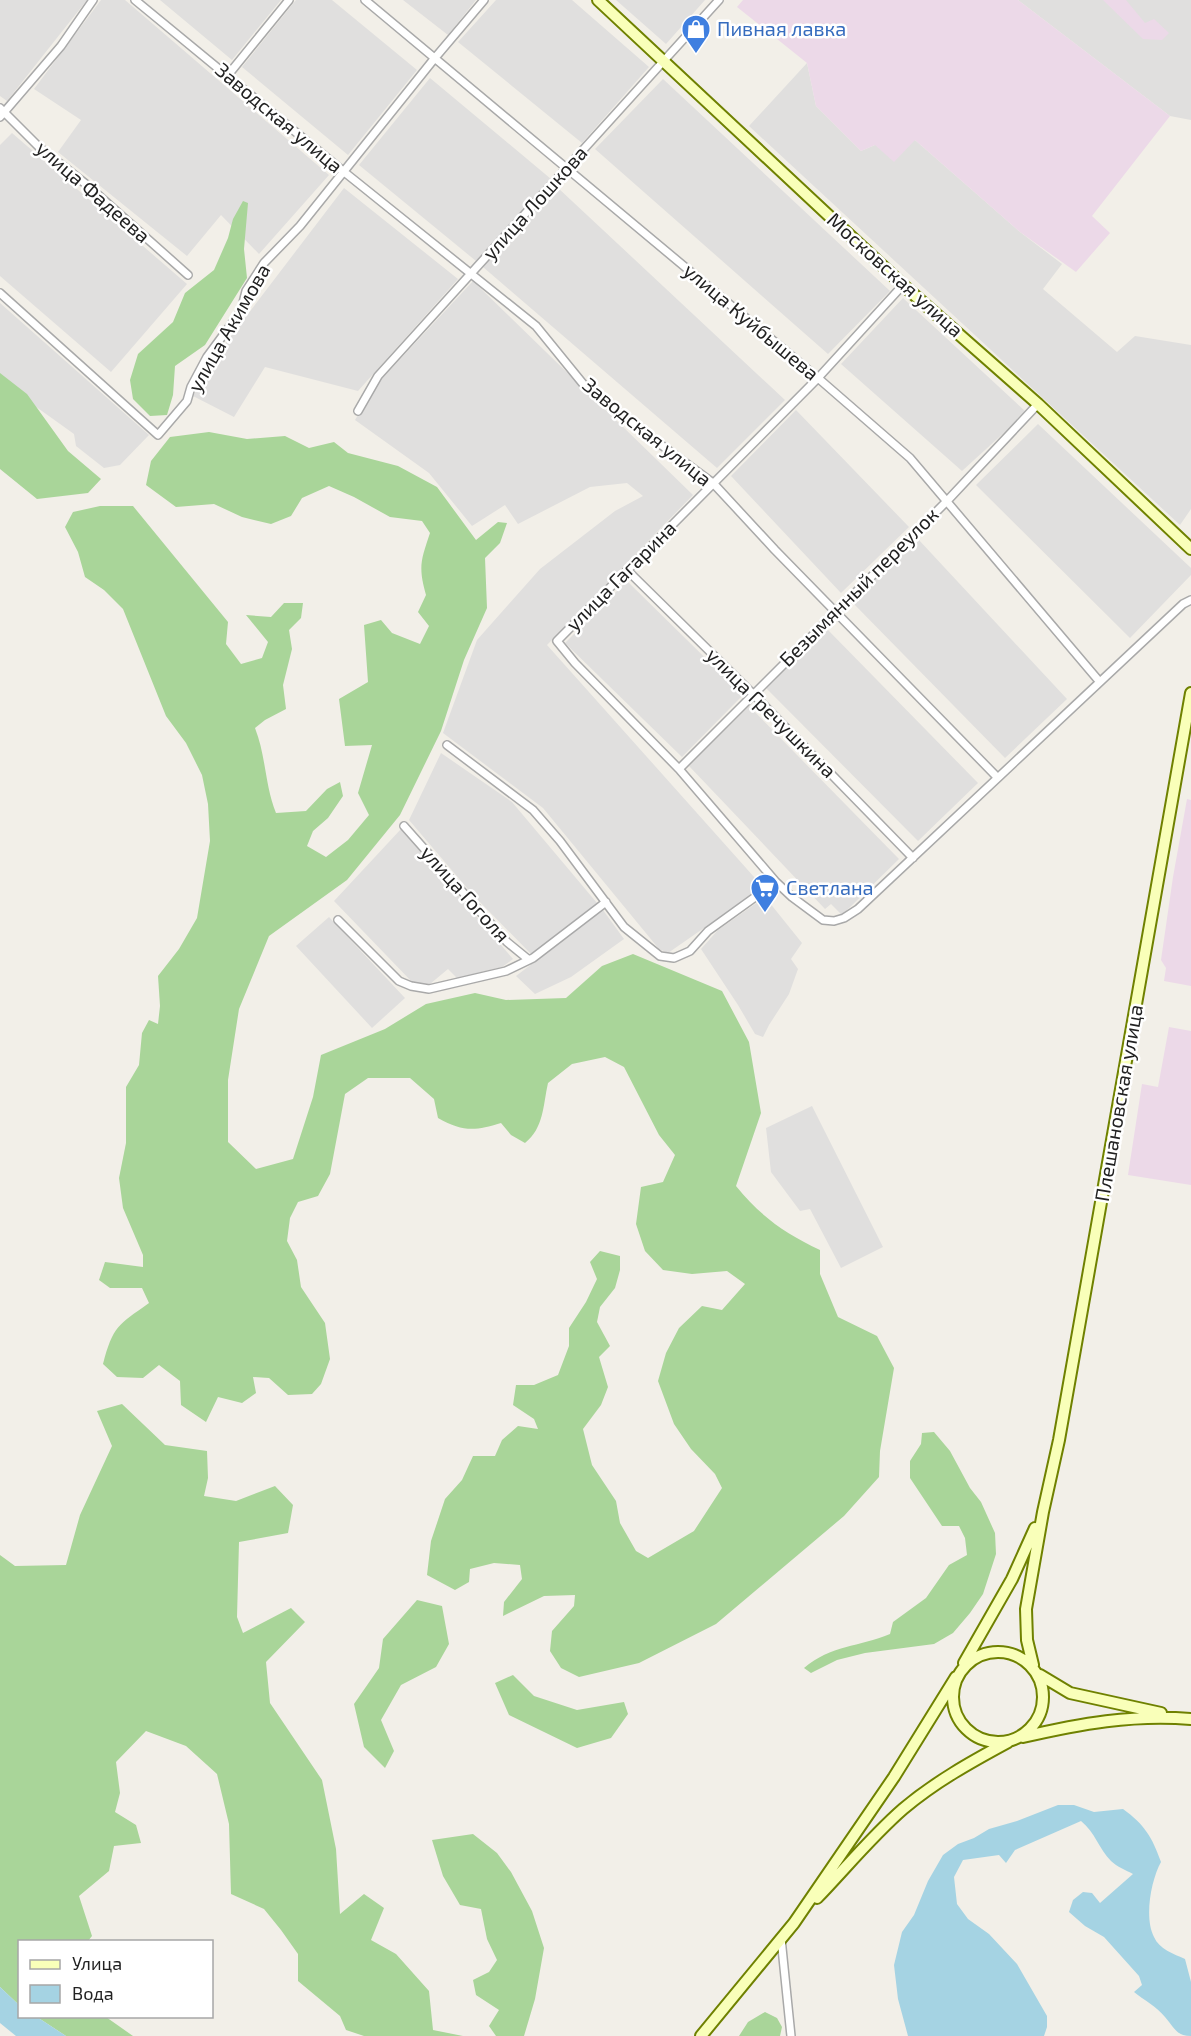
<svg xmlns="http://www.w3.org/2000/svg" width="1191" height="2036" viewBox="0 0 1191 2036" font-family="'Exo 2',sans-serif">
	<rect width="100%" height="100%" fill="#f2efe8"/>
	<path fill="#e0dfde" d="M0,0H87L7,101L0,96Z
		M101,0H125L329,175L259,254L221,215L187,256L58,152L81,120L34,89Z
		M160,0H281L232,60Z
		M296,0H332L417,70L348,155L242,67Z
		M403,0H476L448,35Z
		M496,0H572L649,67L582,143L458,42Z
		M616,0H705L666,44Z
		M1018,0H1191V120L1170,116Z
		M807,63L816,106L861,151L875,145L915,140L1020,232L1062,264L1043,289L1117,352L1135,336L1191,345V509L1180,525L749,126Z
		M430,78L551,179L476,261L359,165Z
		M663,79L890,291L828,354L595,149Z
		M12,133L187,284L111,372L0,276V145Z
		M557,187L785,400L717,468L483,267Z
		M344,188L458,279L358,391L265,367L234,417L193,396L222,348Z
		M473,281L693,495L547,645L763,887L668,953L659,949L543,808L443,733L477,640L540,569L615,511L643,496L627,483L590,487L518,524L505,505L472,526L429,473L355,420L376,385Z
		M903,298L1025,411L1008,429L962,471L841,364Z
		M0,303L149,435L120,465L104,468L76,446L74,434L0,381Z
		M796,410L909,527L841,593L731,476Z
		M1038,424L1191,568V575L1130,638L976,485Z
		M918,539L1067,699L1005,758L852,602Z
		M627,581L743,695L682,757L565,643Z
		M827,629L978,783L918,841L766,688Z
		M749,706L899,859L842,915L831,904L825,909L689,766Z
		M441,753L512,802L597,903L531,954L473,895L409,820Z
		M401,829L513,959L502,967L457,978L448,969L430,984L413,983L334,901Z
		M765,897L802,943L791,959L798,969L789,994L769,1025L763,1037L755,1034L738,1005L701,949L718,930Z
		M603,910L624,939L571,977L535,994L516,976Z
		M329,917L405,998L372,1028L296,946Z
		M812,1106L883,1247L841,1268L810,1209L800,1211L771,1172L766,1128Z"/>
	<path fill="#ecd9e8" d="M743,0H1018L1170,116L1092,216L1110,233L1076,272L1020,232L915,140L894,162L875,145L861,151L816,106L807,63L737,7Z
		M1103,0H1126L1145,23L1154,19L1169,33L1162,40L1143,39Z
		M1187,799L1191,800V986L1164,981L1166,968L1161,960L1173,877Z
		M1169,1027L1191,1031V1185L1128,1175L1142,1084L1158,1087Z"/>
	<path fill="#a9d599" d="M243,201L248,203L244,249L247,278L205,345L175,366L173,395L167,415L150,416L133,399L130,380L138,354L173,322L185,293L214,270L228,238L233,219Z
		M0,373L27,394L68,451L101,479L88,493L37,499L0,469Z
		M209,432L247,439L285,436L309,448L334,442L348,453L398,466L437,487L476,540L498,522L507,523L500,543L485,558L487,608L464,660L441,731L400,815L347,880L269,936L239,1009L228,1080V1142L256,1169L293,1159L313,1097L321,1055L385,1029L426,1004L475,993L506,1000L566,998L602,966L633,954L722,991L749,1042L761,1113L736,1186C761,1217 785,1233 820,1250V1274L838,1317L877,1336L894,1368L880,1451L879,1477L844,1516L716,1624L639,1663L579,1677L561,1668L550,1651L552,1631L574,1606L575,1595L544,1596L503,1616L504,1602L522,1579L520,1565L494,1563L470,1569L469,1582L455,1590L427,1575L431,1541L445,1499L462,1480L473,1456H495L502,1440L518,1426L538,1429L534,1419L513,1405L516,1385H534L558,1375L569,1346V1328L586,1302L597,1279L590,1262L600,1251L620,1256V1270L615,1288L600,1307L597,1322L610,1346L599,1357L608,1387L601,1405L583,1429L592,1465L616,1501L620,1523L636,1551L648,1558L694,1531L722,1488L715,1474L691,1449L674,1424L658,1381L666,1353L679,1328L702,1306L722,1310L745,1284L727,1271L692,1274L663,1270L645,1251L636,1224L641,1187L663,1182L675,1155L659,1135L624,1067L605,1057L572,1064L548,1083C543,1105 544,1128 525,1143L511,1135L501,1123C475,1131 463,1132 438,1118L434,1099L410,1078H368L345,1094L330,1174L318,1196L298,1202L290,1218L287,1241L297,1260L301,1287L325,1323L330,1359L321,1384L312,1394L288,1395L269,1378L253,1377L256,1393L242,1403L218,1397L206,1422L181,1405L180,1381L159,1365L143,1378L117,1377L103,1364C113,1326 118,1325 149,1303L142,1288H110L99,1280L105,1262L143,1267V1255L123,1208L119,1178L126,1143V1087L139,1065L142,1033L149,1020L158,1024L160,1006L158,976L179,949L197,918L210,841L208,804L202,775L186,743L166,716L123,609L104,590L85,577L78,552L65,527L73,512L100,506H133L228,622L226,644L241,664L262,658L268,642L246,615L271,617L284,603H303L301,618L289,630L292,649L283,685L286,709L265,720L255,728C266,756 265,786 276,813L306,811L327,789L340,782L343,796L328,818L313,831L307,846L326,857L348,840L369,815L358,793L372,745L345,746L339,699L368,682L364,625L381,620L392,633L420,644L429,626L418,612L426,595C418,567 421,560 430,533L422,521L390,517L354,497L329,486L302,498L291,516L271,524L242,517L214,504L176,507L146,485L151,461L170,437Z
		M122,1404L165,1445L207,1451L208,1478L204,1496L236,1501L275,1486L293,1505L288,1533L239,1542L237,1617L243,1633L291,1608L305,1622L266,1662L270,1703L322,1780L336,1849L340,1914L364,1894L384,1908L371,1940L396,1954L429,1991L433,2030L463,2036H364L346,2030L340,2016L298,1981V1954L281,1930L264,1909L231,1894L229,1824L217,1774L186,1746L146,1731L116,1762L120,1793L115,1812L136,1825L141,1843L114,1846L109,1871L79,1896L92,1936L88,1941L20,1942L19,2005L0,1987V1555L15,1566L66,1565L80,1515L112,1446L97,1411Z
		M934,1432L950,1451L970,1488L981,1502L995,1533L996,1554L983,1594L970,1613L953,1633L934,1644L865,1653L837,1660L811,1673L804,1668C831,1645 859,1647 890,1634L893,1622L926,1598L949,1565L967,1555L965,1538L959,1526H942L910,1478V1461L921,1444L922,1433Z
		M417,1600L442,1606L449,1644L436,1667L401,1685L381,1720L394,1751L385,1768L364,1747L354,1704L379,1668L383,1639Z
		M513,1675L534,1696L577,1710L624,1702L628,1714L611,1738L577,1748L509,1715L495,1683Z
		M473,1834L497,1853L511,1872L532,1911L544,1948L535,1999L524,2036H496L489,2026L499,2010L476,1995L473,1980L489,1972L497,1960L487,1939L481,1909L460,1905L443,1876L432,1840Z
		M765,2012L777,2018L782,2027L780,2036H739L748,2022Z
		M37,2017H106L133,2036H66Z"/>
	<path fill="#a5d3e3" d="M1058,1805H1074L1094,1812L1123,1809C1145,1825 1152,1837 1161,1862C1151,1880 1144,1918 1154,1937C1159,1949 1174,1954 1185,1959L1191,1982V2036C1176,2036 1174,2027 1165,2017C1157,2007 1144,2000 1134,1992L1142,1985L1139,1976L1104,1937L1085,1926L1069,1912L1073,1900L1083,1892L1092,1893L1100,1903L1133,1874C1126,1870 1117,1867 1111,1861C1099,1849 1095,1832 1081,1821L1015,1850L1006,1863L999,1855L963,1860L954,1877L957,1904L968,1919L989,1934L1017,1964L1047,2016V2027L1044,2036H908L898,1999L894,1965L902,1932L914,1915L928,1881L943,1855L958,1844L974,1838L989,1829L1017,1821Z
		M0,1987L19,2005L20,2016L37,2017L66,2036H16L0,2023Z"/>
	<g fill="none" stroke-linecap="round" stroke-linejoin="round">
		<g stroke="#a9a9a9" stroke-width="10">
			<path id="street" d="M135,0L343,171L536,326L584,385L634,425L713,483L775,550L997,777
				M365,0L818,378L910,458L1099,681
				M228,75L289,0
				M0,108L39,147L87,185L188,275
				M0,117L61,46L93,0
				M903,285L818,378L557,641L575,663L679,769L776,882L792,897L823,920L834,921L844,918L858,909L1183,604L1191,600
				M0,293L158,435L187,401L191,387L207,357L241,311L246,291L264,263L300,226L434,59L484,0
				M358,411L378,376L719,0
				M628,571L753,694L913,858
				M447,745L533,810L560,841L624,927L660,956L674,958L690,951L708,931L776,882
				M679,769L947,501L1038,404
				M404,826L507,942L529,960
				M338,920L399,981L411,986L429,989L506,971L533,958L606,902
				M781,1938L791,2036"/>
		</g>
		<g stroke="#6f8100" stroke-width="14">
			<path id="secondary" d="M598,0L903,285L1038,404L1191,549
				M953 1697a45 45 0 1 1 90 0a45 45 0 1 1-90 0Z
				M964,1663L1012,1579L1035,1528
				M1033,1665L1027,1640L1026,1609L1043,1512L1059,1440L1191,693
				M1040,1675L1070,1693L1161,1713
				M1023,1737C1079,1724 1133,1714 1191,1719
				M817,1898C845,1869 872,1836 903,1809C935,1782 971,1762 1008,1742
				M701,2036L794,1923L894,1777L956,1677"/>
		</g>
		<use href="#street" stroke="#fff" stroke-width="7"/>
		<use href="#secondary" stroke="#f9ffb9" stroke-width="10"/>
	</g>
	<defs>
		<g id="shop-pin" transform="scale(1.5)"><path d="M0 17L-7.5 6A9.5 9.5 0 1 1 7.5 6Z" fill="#3f7fe0" stroke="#fff"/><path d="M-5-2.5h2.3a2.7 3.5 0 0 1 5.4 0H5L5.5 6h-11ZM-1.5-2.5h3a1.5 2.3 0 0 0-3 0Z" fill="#fff"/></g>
		<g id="supermarket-pin" transform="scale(1.5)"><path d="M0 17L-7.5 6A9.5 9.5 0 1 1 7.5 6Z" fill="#3f7fe0" stroke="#fff"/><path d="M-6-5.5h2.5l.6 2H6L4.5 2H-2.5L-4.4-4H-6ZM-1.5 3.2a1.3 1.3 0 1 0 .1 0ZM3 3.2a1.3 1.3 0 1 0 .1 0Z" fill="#fff"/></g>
	</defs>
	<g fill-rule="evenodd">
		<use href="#shop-pin" x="696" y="29"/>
		<use href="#supermarket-pin" x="765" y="888"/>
	</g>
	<g text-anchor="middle" stroke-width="5" stroke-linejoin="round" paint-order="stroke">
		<g font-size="20" fill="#366cbe" stroke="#fff" text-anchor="start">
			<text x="717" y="36">Пивная лавка</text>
			<text x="786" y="895">Светлана</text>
		</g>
		<g font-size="20" fill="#222" stroke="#fff">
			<text transform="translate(279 118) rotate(40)" y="7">Заводская улица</text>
			<text transform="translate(93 192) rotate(41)" y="7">улица Фадеева</text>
			<text transform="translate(535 203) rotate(-48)" y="7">улица Лошкова</text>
			<text transform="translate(895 275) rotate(42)" y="7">Московская улица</text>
			<text transform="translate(751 322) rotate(40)" y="7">улица Куйбышева</text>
			<text transform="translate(229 328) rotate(-60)" y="7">улица Акимова</text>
			<text transform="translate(647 432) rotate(39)" y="7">Заводская улица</text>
			<text transform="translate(621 576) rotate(-45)" y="7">улица Гагарина</text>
			<text transform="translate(859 587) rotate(-45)" y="7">Безымянный переулок</text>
			<text transform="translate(771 713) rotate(45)" y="7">улица Гречушкина</text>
			<text transform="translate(465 894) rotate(48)" y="7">улица Гоголя</text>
			<text transform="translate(1119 1103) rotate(-80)" y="7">Плешановская улица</text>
		</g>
	</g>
	<rect x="18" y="1940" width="195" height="78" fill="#ffffff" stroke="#a7a7a7" stroke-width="1.5"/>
	<rect x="30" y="1960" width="30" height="9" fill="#f9ffb9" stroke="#a7a7a7" stroke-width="1.5"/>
	<text x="72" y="1970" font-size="18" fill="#222222">Улица</text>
	<rect x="30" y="1985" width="30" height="18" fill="#a5d3e3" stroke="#a7a7a7" stroke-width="1.5"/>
	<text x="72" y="2000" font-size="18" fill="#222222">Вода</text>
</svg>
